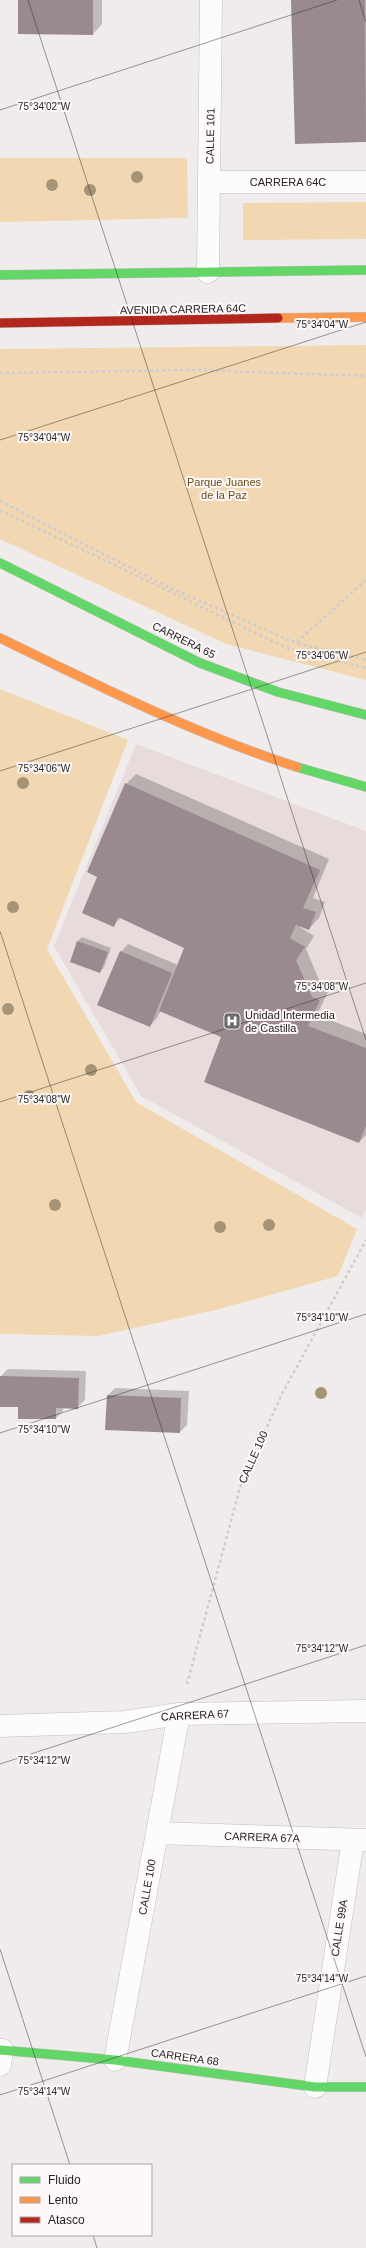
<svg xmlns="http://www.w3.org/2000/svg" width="366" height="2248" viewBox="0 0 366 2248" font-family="Helvetica,sans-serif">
	<rect width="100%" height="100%" fill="#f0ecec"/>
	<path fill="#e7dcdb" d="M136,744L366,831V1210L362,1218L141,1096L54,946Z"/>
	<path fill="#f1d8b2" d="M0,158H187L188,218L0,222Z
		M366,202V239L243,240V203Z
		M366,345V680L226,644L0,539V349Z
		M0,689L128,740L47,949L136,1102L357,1229L338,1276L216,1310L98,1336L0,1334Z"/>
	<path fill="#0003" d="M19,0H102V24L93,34Z
		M292,0H366V141L296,143Z
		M136,774L329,859L313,898L325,902L319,918L309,929L301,925L300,927L314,936L306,949L322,987L329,990L317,1015L366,1034V1135L359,1142L222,1037L161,1010L157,1018L150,1026L121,952L128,944L178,965L186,948L121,918L113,925L99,877L126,784Z
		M82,937L111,948L104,967L100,972L78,941Z
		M8,1369L86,1371L85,1400L77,1408L63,1407V1411L56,1418L20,1406L1,1376Z
		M115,1388L189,1391L187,1425L180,1432L106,1429L108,1395Z"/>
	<path fill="#988a8e" d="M18,0H93V35L18,34Z
		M291,0H365L366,142L295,144Z
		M125,783L320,870L303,908L316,912L309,930L296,925L290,938L305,947L296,960L312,997L320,1000L308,1026L366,1048V1126L359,1143L204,1082L221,1037L159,1011L184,948L118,917L114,927L82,913L97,877L87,872Z
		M77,941L108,952L100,973L70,962Z
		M120,951L172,973L150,1027L97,1005Z
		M0,1376L79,1378L78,1409L56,1408V1419H18V1407H0Z
		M107,1395L181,1398L180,1433L105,1430Z"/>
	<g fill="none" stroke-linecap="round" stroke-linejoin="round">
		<g stroke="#c1bdbd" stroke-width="23">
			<path id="street" d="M209,182H366
				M208,272L211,0
				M0,1726L125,1722L179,1714L366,1711
				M157,1833L366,1840
				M115,2060L179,1714
				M0,2065L2,2050
				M315,2087L353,1840"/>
		</g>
		<g stroke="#c1bdbd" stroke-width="10">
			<path id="fast" d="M0,275L366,270
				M0,563L200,663L278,692L366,715
				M297,767L366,787
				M0,2050L115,2060L315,2087H366"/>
		</g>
		<g stroke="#c1bdbd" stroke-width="10">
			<path id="slow" d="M278,318L366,317
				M0,638C97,685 194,734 297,767"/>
		</g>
		<g stroke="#c1bdbd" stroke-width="10">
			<path id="jam" d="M0,323L278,318"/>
		</g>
		<path stroke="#cecccc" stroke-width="2.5" stroke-dasharray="3 3" stroke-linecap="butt" d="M0,373L193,370L366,376
			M0,501L168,587L296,643L366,660
			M0,510L287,648L366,668
			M297,642L366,580
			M187,1684L241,1484L282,1394L366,1240"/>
		<use href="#street" stroke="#fdfcfc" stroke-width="22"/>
		<use href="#fast" stroke="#63d668" stroke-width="9"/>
		<use href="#slow" stroke="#ff974d" stroke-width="9"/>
		<use href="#jam" stroke="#b3261e" stroke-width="9"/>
	</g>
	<g fill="#a69477">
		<circle cx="137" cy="177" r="6"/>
		<circle cx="52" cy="185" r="6"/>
		<circle cx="90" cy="190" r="6"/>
		<circle cx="23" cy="783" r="6"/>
		<circle cx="13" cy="907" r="6"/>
		<circle cx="8" cy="1009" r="6"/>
		<circle cx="91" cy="1070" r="6"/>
		<circle cx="29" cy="1096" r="6"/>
		<circle cx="55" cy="1205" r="6"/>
		<circle cx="269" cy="1225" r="6"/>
		<circle cx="220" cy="1227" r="6"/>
		<circle cx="321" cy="1393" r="6"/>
	</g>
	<path fill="none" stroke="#272524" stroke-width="1" stroke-opacity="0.45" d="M28,0L366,1040M359,0L366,22M0,110L337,0M0,440L366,322M0,771L366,652M0,931L366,2057M0,1102L366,983M0,1433L366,1314M0,1764L366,1645M0,1949L70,2165M0,2095L366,1976M93,2235L97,2248"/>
	<defs>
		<g id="hospital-square" transform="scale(0.9)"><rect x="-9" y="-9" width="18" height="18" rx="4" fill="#6d6b6a" stroke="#fef8f8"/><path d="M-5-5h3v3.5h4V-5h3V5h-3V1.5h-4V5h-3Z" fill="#fff"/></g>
	</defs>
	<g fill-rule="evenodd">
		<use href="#hospital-square" x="232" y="1021"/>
	</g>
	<g text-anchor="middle" stroke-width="4" stroke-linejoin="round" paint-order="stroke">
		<g font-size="11" fill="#272524" stroke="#fef8f8">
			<text transform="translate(210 136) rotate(-89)" y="4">CALLE 101</text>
			<text x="288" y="186">CARRERA 64C</text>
			<text transform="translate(183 309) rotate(-1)" y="4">AVENIDA CARRERA 64C</text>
			<text transform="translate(184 640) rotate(26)" y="4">CARRERA 65</text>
			<text transform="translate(253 1457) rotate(-66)" y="4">CALLE 100</text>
			<text transform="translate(195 1715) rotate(-3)" y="4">CARRERA 67</text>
			<text transform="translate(262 1837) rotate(2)" y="4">CARRERA 67A</text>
			<text transform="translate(147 1887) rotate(-80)" y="4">CALLE 100</text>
			<text transform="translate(339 1928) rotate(-81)" y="4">CALLE 99A</text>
			<text transform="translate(185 2057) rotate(8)" y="4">CARRERA 68</text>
		</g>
		<g font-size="11" fill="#694c17" stroke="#fef8f8">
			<text x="224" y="486">Parque Juanes<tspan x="224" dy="13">de la Paz</tspan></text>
		</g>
		<g font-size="11" fill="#272524" stroke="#fef8f8" text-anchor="start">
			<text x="245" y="1019">Unidad Intermedia<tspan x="245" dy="13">de Castilla</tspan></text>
		</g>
	</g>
	<g font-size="10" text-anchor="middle" fill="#272524" stroke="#fef8f8" stroke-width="4" stroke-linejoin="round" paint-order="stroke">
		<text x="44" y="110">75°34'02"W</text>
		<text x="322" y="328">75°34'04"W</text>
		<text x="44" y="441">75°34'04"W</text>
		<text x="322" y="659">75°34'06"W</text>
		<text x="44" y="772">75°34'06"W</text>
		<text x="322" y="990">75°34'08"W</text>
		<text x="44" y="1103">75°34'08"W</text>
		<text x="322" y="1321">75°34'10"W</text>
		<text x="44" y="1433">75°34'10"W</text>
		<text x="322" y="1652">75°34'12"W</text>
		<text x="44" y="1764">75°34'12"W</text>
		<text x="322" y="1982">75°34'14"W</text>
		<text x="44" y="2095">75°34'14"W</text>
	</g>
	<rect x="12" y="2164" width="140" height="72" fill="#fef8f8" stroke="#a8a4a3"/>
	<rect x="20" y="2177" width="20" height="6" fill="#63d668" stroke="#a8a4a3"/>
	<text x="48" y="2184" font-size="12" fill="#272524">Fluido</text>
	<rect x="20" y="2197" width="20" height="6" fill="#ff974d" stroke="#a8a4a3"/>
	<text x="48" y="2204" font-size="12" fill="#272524">Lento</text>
	<rect x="20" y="2217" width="20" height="6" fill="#b3261e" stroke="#a8a4a3"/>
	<text x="48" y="2224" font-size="12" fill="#272524">Atasco</text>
</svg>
